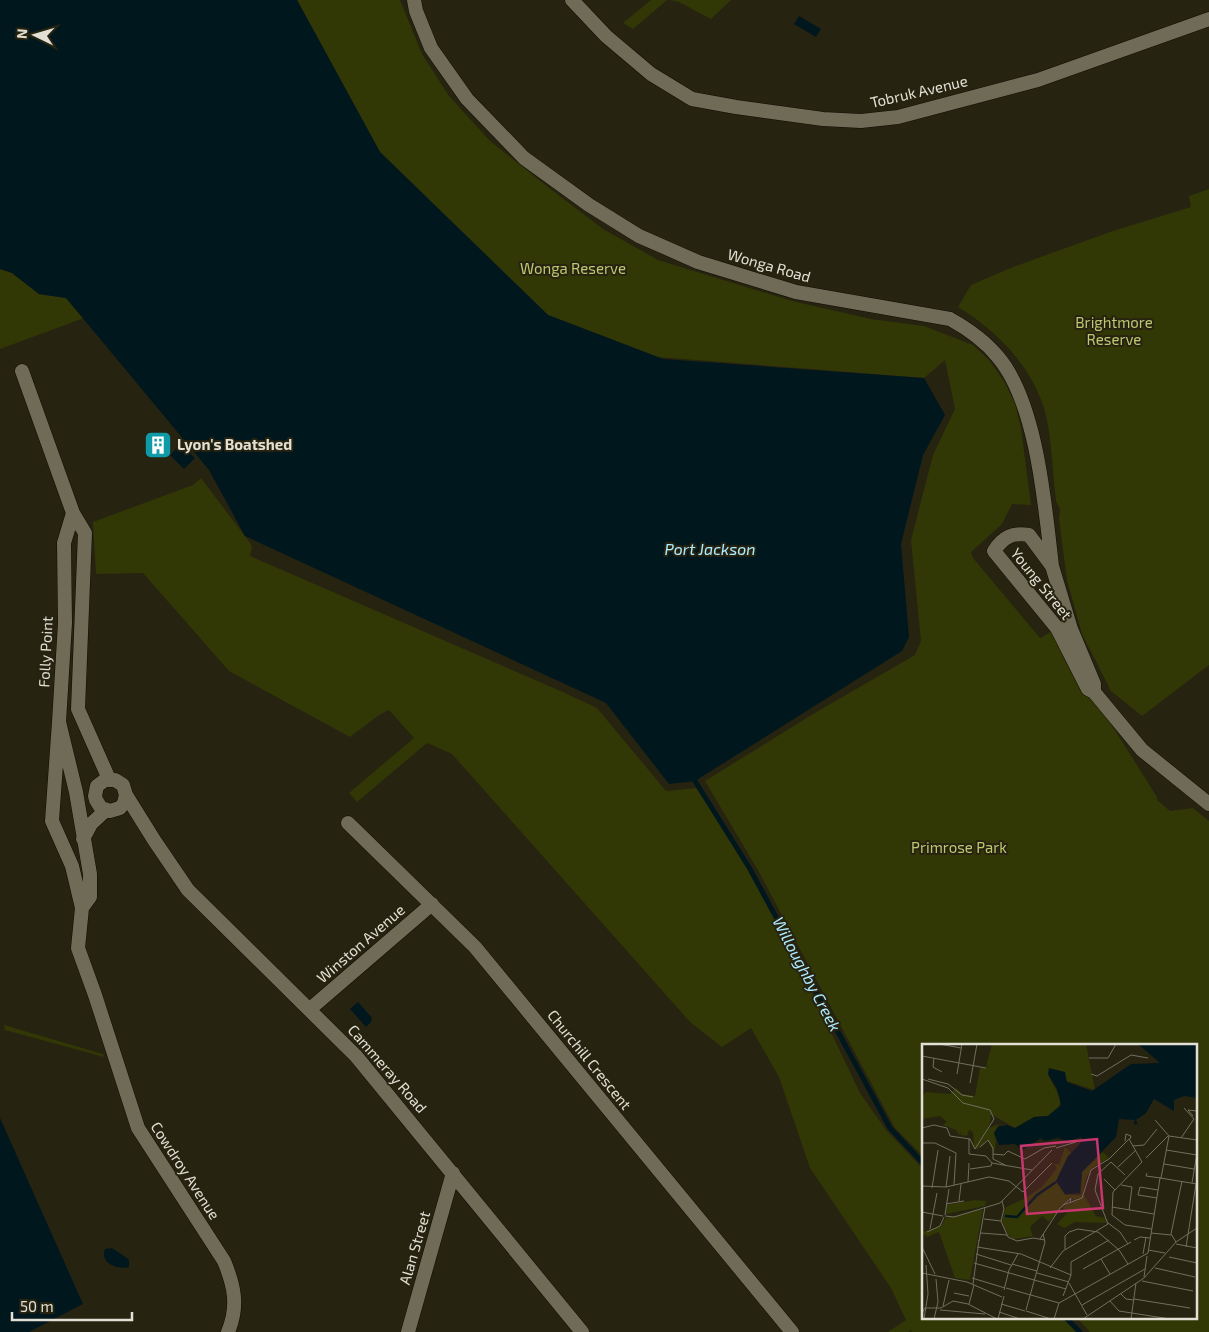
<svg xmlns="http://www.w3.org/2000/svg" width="1209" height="1332" viewBox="0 0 1209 1332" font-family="'Exo 2',sans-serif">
	<rect width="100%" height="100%" fill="#272311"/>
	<path fill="#323706" d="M297,0H400L422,54L449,96L490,141L544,184L603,229L658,260L792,301L871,319L924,326L973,345L989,360L1004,381L1015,403L1021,428L1031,505L1012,504L1002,524L971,552L973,558L1040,638L1056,629L1111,724L1157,797V800L1170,811L1193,808L1209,821V1332H1090L1077,1318H1195V1046H923V1156L895,1128L759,872L705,781L813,714L915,655L921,641L911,540L933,455L955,409L945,360L924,378L658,357L548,315L380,152Z
		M651,0H667L633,29L623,23Z
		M670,0H731L711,19L679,2Z
		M1209,189V665L1142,716L1111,691L1082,634L1067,580L1059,519L1060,509L1056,501C1053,476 1052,450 1048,425C1040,375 1000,332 958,307L971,285L1013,267L1113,231L1191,207L1189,196Z
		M0,269L12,273L39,294L66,298L84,318L0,349Z
		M201,478L250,543L252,548L250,556L565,693L597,708L666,791L696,788L754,871L860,1093L886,1130L923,1169V1318H1063L1076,1332H912L911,1330L908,1332H888L906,1320L891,1288L810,1168L779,1077L751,1028L722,1047L690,1022L452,754L427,743L357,802L349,793L414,738L389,710L379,715L350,737L229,671L143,573L96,574L93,522L193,485Z
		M4,1025L103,1054L104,1057L5,1030Z"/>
	<path fill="#01171e" d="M0,0H297L380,152L548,315L663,359L924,378L945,415L923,455L901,544L909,637L902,651L695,781L669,784L606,703L245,536L209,470L66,298L39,294L12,273L0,269Z
		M799,16L821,29L816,37L794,24Z
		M181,444L195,458L184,469L170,455Z
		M358,1002L372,1018L371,1022L366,1027L350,1009Z
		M0,1118L83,1304L29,1332H0Z
		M112,1248L127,1258L129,1260V1267C118,1270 99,1263 105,1249Z"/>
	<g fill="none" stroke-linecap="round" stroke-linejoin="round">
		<path stroke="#01171e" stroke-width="5" d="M695,781L750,869L890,1128L923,1163
			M1066,1318L1080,1332"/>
		<g stroke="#100c00" stroke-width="15">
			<path id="minor" d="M414,0L416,11L431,48L467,99L524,158L589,205L639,236L698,262L796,292L950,319C968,329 985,341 998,357C1037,403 1045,506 1052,566
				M572,0L606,36L651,74L692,99L736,107L823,119L861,121L898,117L1038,80L1209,19
				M22,371L73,513L85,533L78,709L109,779
				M73,513L64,543L65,623L59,722L76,792L90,874V897L82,908
				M1094,692V684L1071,629L1052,566L1029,535C1013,532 1003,537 994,551L1057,628L1088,689L1094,692L1142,750L1209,804
				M59,722L52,821L72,866L82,908L78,948L95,995L138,1128L224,1261C234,1285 239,1306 228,1332
				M126,795L124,803L120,808L110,811L101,808L96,800L95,796L97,786L105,780H115L123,785L126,795L154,840L188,890L356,1056L582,1332
				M348,823L475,947L792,1332
				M83,839L91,824L106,810
				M310,1009L432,904
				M408,1332L453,1173"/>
		</g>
		<use href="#minor" stroke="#6f6b57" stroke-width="14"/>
	</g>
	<defs>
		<g id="building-square" transform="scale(1.4375)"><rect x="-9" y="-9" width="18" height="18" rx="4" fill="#0f9aa8" stroke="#272311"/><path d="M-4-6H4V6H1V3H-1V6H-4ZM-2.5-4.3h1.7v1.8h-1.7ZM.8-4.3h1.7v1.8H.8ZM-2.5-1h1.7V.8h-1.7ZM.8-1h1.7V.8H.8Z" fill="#fff"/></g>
	</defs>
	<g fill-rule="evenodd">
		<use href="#building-square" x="158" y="445"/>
	</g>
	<g text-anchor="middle" stroke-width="4" stroke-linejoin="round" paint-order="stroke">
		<g font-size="15" fill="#e2e0d4" stroke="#272311">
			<text transform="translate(919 92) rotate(-13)" y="5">Tobruk Avenue</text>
			<text transform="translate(769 266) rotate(16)" y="5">Wonga Road</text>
			<text transform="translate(1041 584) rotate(51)" y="5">Young Street</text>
			<text transform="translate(46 652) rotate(-87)" y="5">Folly Point</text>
			<text transform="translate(361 944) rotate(-41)" y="5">Winston Avenue</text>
			<text transform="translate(589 1060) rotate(51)" y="5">Churchill Crescent</text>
			<text transform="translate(387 1069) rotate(49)" y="5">Cammeray Road</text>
			<text transform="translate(185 1171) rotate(57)" y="5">Cowdroy Avenue</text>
			<text transform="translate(415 1248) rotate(-74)" y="5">Alan Street</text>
		</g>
		<g font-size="15" fill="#bdc870" stroke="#272311">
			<text x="573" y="274">Wonga Reserve</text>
			<text x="1114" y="328">Brightmore<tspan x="1114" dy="17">Reserve</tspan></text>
			<text x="959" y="853">Primrose Park</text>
		</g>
		<g font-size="15" font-weight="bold" fill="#e2e0d4" stroke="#272311" text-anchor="start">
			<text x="177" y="450">Lyon's Boatshed</text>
		</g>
		<g font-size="16" font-style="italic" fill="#adebff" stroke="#272311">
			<text x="710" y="555">Port Jackson</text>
			<text transform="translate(807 974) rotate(62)" y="6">Willoughby Creek</text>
		</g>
	</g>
	<g transform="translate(922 1044)">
		<rect width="275" height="275" fill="#272311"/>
		<path d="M70,0H164L173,46L126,31L139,55L137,63L126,72L112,73L93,84L69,70L68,79L55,103H52L51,88L47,86L45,92L38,91L39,87L37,91L34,86L21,81L25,78L18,72L0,75V53L4,48L28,50L34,44L40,50L53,52L58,23L67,24L64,23ZM77,80L72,89L74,97L72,109L65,95L56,105H54L67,84ZM143,103L149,109L134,137L143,151H159L160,128L181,108L187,114L170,124L164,134L160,152L152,156L148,153L127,178L120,172L108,183L111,192L92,195L86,191L80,177L84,163L104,154L101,149L105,153L120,143L135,124L131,119L137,121ZM162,151L174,172L183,174L185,179L153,178L142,184L135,180L145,169L140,163ZM53,156L64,157L63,162L24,170L25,161ZM61,165L48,236L33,234L17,188L5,193L0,188L19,182L24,174Z" fill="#323706"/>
		<path d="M216,0H275V54L262,52L252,56V67L232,55L224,69L214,76L217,84L215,80L212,81L213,76L197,75L194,93L160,128L158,149L143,150L134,137L146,112L158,100L160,93L145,97L136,94L122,97L119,94L101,106L93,100L77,101L72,89L76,83L85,81L93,84L112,73L126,72L139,61L135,45L126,30L127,24L143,28L145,38L170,47L209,20L238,19Z" fill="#01171e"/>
		<path fill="none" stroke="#01171e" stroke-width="2.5" d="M83,172L95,173L115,151L134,138"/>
		<path fill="none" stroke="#726f5f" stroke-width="1" d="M17,0L39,4M209,11L226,14M0,12L64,24M12,14L11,23L20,28M167,14H186L194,0M35,30L40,0M169,30L175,32L209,11M0,35L26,44L41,59L68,66L72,75L53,105M6,35L26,40L40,51L51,53M48,39L55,0M271,72L266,66L275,67M233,76L247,92L275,96M0,84L12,81L25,84L28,92L48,95L53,105M259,94L272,75L262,64M47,95V110L64,112L70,119M203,97L204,90L209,92L208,95M0,99H13L34,109M211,102L222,101L235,85M58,103L66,96L71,104V115L83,121M134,104L154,98M244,106L275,111M71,110L82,111L86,107L103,115L122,104L134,102M224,114L246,92M70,119L110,126M242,120L272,125M196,123L214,106M48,125L69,122L70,119M225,129L224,132L239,134L247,92M182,135L193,146M46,138L47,119M270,139L275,109M32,141L34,109M199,141L210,143L207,166M0,142L24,143L67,133L87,137L101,148L130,119M24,143L28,112M10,144L16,106M235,154L216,151L218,143L236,146M37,157L39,140M80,157L82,165L79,177L86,193L95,197L111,194L123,196M24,160L42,157M141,161L160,154L169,126L187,115L207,95L220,118L191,148L190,171L203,181L230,185M190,163L232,170M0,168L21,172M23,171L27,145M23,172L32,173L78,159L130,106M62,175L79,177M186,179L198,188L206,200M8,185L15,149M5,188L18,182L22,173M59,189L85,191M229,189L249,191M118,195L138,164L149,154L148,158M212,196L218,193L228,194M57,197L63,163M254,198L249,190L260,137M254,200L275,204M0,203L13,230M55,203L99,210L149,231M264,203L274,140M143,205V192L147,188L156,185L176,188L197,206L206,220M226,206L243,209M226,209L238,134L275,140M54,210L89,221M221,210L224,193M247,213L275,219M179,215L188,230M52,219L144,245M90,220L115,227M128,224L141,207L186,180L173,146L176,130L189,118L203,131M233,224L273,233M161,225L209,198M0,229L45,238L80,253M115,229L147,238M222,233L225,212M50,234L83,244M220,237L271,247M147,239L165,271M51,240L57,196M84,244L137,259L226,209M82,246L87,226L96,210M32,249L47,252M199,250L204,255L212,256M141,252L149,231V218L187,196M212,255L268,264M188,257L197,267L248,275M47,260L52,241M79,260L103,267M160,261L223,225M21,262L27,236M18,266L63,270M104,266L123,198L121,190M104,267L129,275M77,268L98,275M0,269L3,264H19L31,257L46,260L75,275M2,275L6,250L4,221M12,275L16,258L14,235M76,275L82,252M132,275L137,259M161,275L222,234L254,198L275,184M209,275L214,239"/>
		<path fill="#c7366d" fill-opacity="0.15" stroke="#c7366d" stroke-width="2.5" d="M175,95L181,164L105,170L99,102Z"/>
		<rect width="275" height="275" fill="none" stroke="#e2e0d4" stroke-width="2.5"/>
	</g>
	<g transform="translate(35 35) rotate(275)" stroke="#272311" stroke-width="4" paint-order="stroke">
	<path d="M0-4L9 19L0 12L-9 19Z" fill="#e2e0d4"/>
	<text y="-8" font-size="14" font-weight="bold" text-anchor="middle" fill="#e2e0d4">N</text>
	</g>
	<path d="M12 1312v8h120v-8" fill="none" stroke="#e2e0d4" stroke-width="2.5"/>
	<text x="20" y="1312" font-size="15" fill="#e2e0d4" stroke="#272311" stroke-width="4" paint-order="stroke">50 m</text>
</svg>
